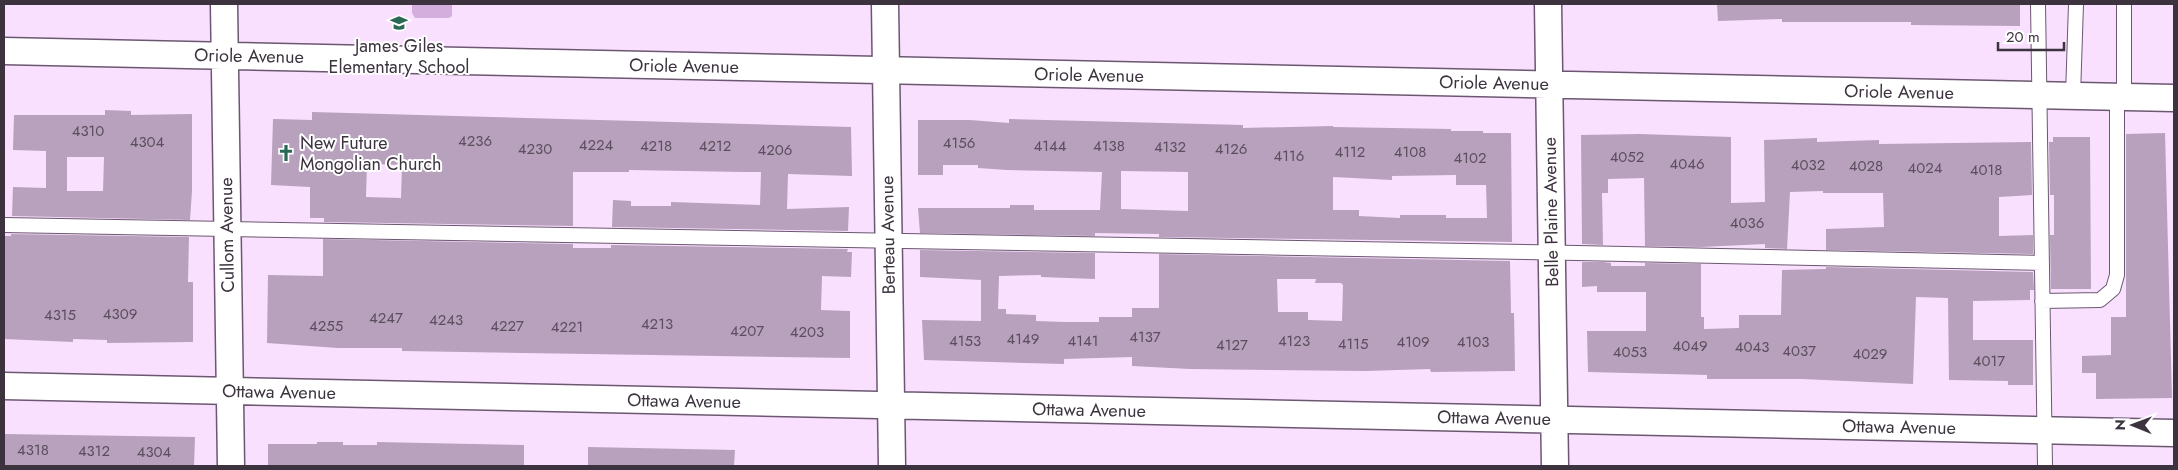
<svg xmlns="http://www.w3.org/2000/svg" width="2178" height="470" viewBox="0 0 2178 470" font-family="Jost,sans-serif">
	<rect width="100%" height="100%" fill="#f9e0fe"/>
	<path fill="#d4afdd" d="M412,4H452V16L449,18H415L412,13Z"/>
	<path fill="#b8a1bd" fill-rule="evenodd" d="M1717,4H2020V26L1911,25V22H1782V19L1718,21Z
		M105,110L131,111V115L192,114V191L190,220L12,216L13,187L46,188V151L13,150L14,115H105ZM67,157H104L103,191H67Z
		M312,112L851,127L852,176L788,174L787,209L849,207L848,231L612,227L613,200L631,201V206H671V202L760,205L761,172H744L629,170V172H573V226L324,222V218H310V187L271,185L273,119L312,120ZM367,164L402,165L401,198L366,197Z
		M1009,119L1243,125V128L1333,126V127L1451,129V131H1483V133H1511L1512,242L1159,237V234L1095,233V236L920,233L918,208H1010V205H1034V210H1100L1102,172L1007,170L978,168V165H943V175H918V120H970L1009,123ZM1121,171L1188,172V211L1121,209ZM1456,175V185H1486L1487,218H1446V215H1400V218L1359,216V210H1333V177L1392,180V176Z
		M2165,133L2172,398L2096,399V373H2082V356L2111,355V317H2126V134Z
		M1640,134L1731,137V203L1765,202L1764,140L1817,138V142L1879,140V144L2031,142L2032,195L1999,197V236L2033,235V254L1826,250V229L1884,227L1883,193H1823V191L1790,192L1787,249L1765,248V244L1701,247L1645,246L1644,178L1608,179V193H1602L1603,245L1582,244L1581,135Z
		M2053,137H2090L2091,289H2051L2050,235H2054V195H2050L2049,142H2053Z
		M11,234L189,237L188,282H193V342L107,343V340L73,339V342L4,339V236H11Z
		M323,239L573,244V248H611V245L848,249L847,252H852L851,277L822,276L821,310L850,311V358L402,351V348H338L267,343L268,275L323,276Z
		M920,250L1095,253V279L1041,277V275L999,276L998,309H1006V314L1036,315V321L1065,322H1099V317H1132V308H1159V254L1510,261L1511,313H1514L1515,371L1431,372L1430,369L1365,371L1190,369L1132,366V357L1064,359V364L924,360L922,320L981,321V280L920,277ZM1277,279H1316L1315,283H1341L1343,285L1342,321L1308,320V312H1278Z
		M1582,262H1603L1611,263V266H1645V263L1701,264V317H1704V329L1739,328V315H1781L1782,270L1826,269V267L2033,272L2034,290H2030V300L1973,301V340H2033V385H2008V381L1949,380L1948,298L1916,297L1913,384L1802,379H1707V375L1588,372L1587,331H1646V292H1597V286L1582,287Z
		M4,434L195,437L194,466H4Z
		M317,442H343V445H377V442L524,445V466H268V444H317Z
		M588,447L735,450L734,466H588Z"/>
	<g fill="none" stroke-linecap="round" stroke-linejoin="round">
		<g stroke="#6c5771" stroke-width="16">
			<path id="lane" d="M2038,4L2045,466
				M2124,4V97
				M2073,96L2076,4
				M4,225L1577,253L2042,263
				M2042,301L2100,300L2113,289L2117,275V97"/>
		</g>
		<g stroke="#6c5771" stroke-width="29">
			<path id="street" d="M224,4L231,466
				M885,4L892,466
				M1548,4L1555,466
				M4,51L2174,98
				M4,386L2174,433"/>
		</g>
		<use href="#lane" stroke="#fff" stroke-width="14"/>
		<use href="#street" stroke="#fff" stroke-width="26"/>
	</g>
	<defs>
		<g id="school-bare" transform="scale(1.35)"><path d="M0-5L7-2L0 1L-7-2ZM-4 1L0 2.5L4 1V4Q0 6-4 4Z" fill="#296855" stroke="#fff" stroke-width="2.5" paint-order="stroke"/></g>
		<g id="church-bare" transform="scale(1.35)"><path d="M-1.2-6h2.4v3.5h3.3v2.4h-3.3V6h-2.4V-.1h-3.3v-2.4h3.3Z" fill="#296855" stroke="#fff" stroke-width="2.5" paint-order="stroke"/></g>
	</defs>
	<g fill-rule="evenodd">
		<use href="#school-bare" x="399" y="23"/>
		<use href="#church-bare" x="286" y="153"/>
	</g>
	<g text-anchor="middle" stroke-width="4" stroke-linejoin="round" paint-order="stroke">
		<g font-size="15" fill="#5b4e5e">
			<text x="88" y="136">4310</text>
			<text x="475" y="146">4236</text>
			<text x="147" y="147">4304</text>
			<text x="959" y="148">4156</text>
			<text x="596" y="150">4224</text>
			<text x="656" y="151">4218</text>
			<text x="715" y="151">4212</text>
			<text x="1050" y="151">4144</text>
			<text x="1109" y="151">4138</text>
			<text x="1170" y="152">4132</text>
			<text x="535" y="154">4230</text>
			<text x="1231" y="154">4126</text>
			<text x="775" y="155">4206</text>
			<text x="1350" y="157">4112</text>
			<text x="1410" y="157">4108</text>
			<text x="1289" y="161">4116</text>
			<text x="1627" y="162">4052</text>
			<text x="1470" y="163">4102</text>
			<text x="1687" y="169">4046</text>
			<text x="1808" y="170">4032</text>
			<text x="1866" y="171">4028</text>
			<text x="1925" y="173">4024</text>
			<text x="1986" y="175">4018</text>
			<text x="1747" y="228">4036</text>
			<text x="120" y="319">4309</text>
			<text x="60" y="320">4315</text>
			<text x="386" y="323">4247</text>
			<text x="446" y="325">4243</text>
			<text x="657" y="329">4213</text>
			<text x="326" y="331">4255</text>
			<text x="507" y="331">4227</text>
			<text x="567" y="332">4221</text>
			<text x="747" y="336">4207</text>
			<text x="807" y="337">4203</text>
			<text x="1145" y="342">4137</text>
			<text x="1023" y="344">4149</text>
			<text x="965" y="346">4153</text>
			<text x="1083" y="346">4141</text>
			<text x="1294" y="346">4123</text>
			<text x="1413" y="347">4109</text>
			<text x="1473" y="347">4103</text>
			<text x="1353" y="349">4115</text>
			<text x="1232" y="350">4127</text>
			<text x="1690" y="351">4049</text>
			<text x="1752" y="352">4043</text>
			<text x="1799" y="356">4037</text>
			<text x="1630" y="357">4053</text>
			<text x="1870" y="359">4029</text>
			<text x="1989" y="366">4017</text>
			<text x="33" y="455">4318</text>
			<text x="94" y="456">4312</text>
			<text x="154" y="457">4304</text>
		</g>
		<g font-size="18" fill="#3c333f" stroke="#fff">
			<text x="399" y="52">James Giles<tspan x="399" dy="21">Elementary School</tspan></text>
			<text x="300" y="149" text-anchor="start">New Future<tspan x="300" dy="21">Mongolian Church</tspan></text>
		</g>
		<g font-size="18" fill="#3c333f" stroke="#fff">
			<text transform="translate(249 56) rotate(1)" y="6">Oriole Avenue</text>
			<text transform="translate(684 66) rotate(1)" y="6">Oriole Avenue</text>
			<text transform="translate(1089 75) rotate(1)" y="6">Oriole Avenue</text>
			<text transform="translate(1494 83) rotate(1)" y="6">Oriole Avenue</text>
			<text transform="translate(1899 92) rotate(1)" y="6">Oriole Avenue</text>
			<text transform="translate(1551 212) rotate(-91)" y="6">Belle Plaine Avenue</text>
			<text transform="translate(227 235) rotate(-91)" y="6">Cullom Avenue</text>
			<text transform="translate(888 235) rotate(-91)" y="6">Berteau Avenue</text>
			<text transform="translate(279 392) rotate(1)" y="6">Ottawa Avenue</text>
			<text transform="translate(684 401) rotate(1)" y="6">Ottawa Avenue</text>
			<text transform="translate(1089 410) rotate(1)" y="6">Ottawa Avenue</text>
			<text transform="translate(1494 418) rotate(1)" y="6">Ottawa Avenue</text>
			<text transform="translate(1899 427) rotate(1)" y="6">Ottawa Avenue</text>
		</g>
	</g>
	<rect width="2178" height="470" fill="none" stroke="#3c333f" stroke-width="10"/>
	<g transform="translate(2133 425) rotate(271)" stroke="#ffffff" stroke-width="4" paint-order="stroke">
	<path d="M0-4L9 19L0 12L-9 19Z" fill="#3c333f"/>
	<text y="-8" font-size="14" font-weight="bold" text-anchor="middle" fill="#3c333f">N</text>
	</g>
	<path d="M1998 42v8h66v-8" fill="none" stroke="#3c333f" stroke-width="2.5"/>
	<text x="2006" y="42" font-size="15" fill="#3c333f" stroke="#ffffff" stroke-width="4" paint-order="stroke">20 m</text>
</svg>
